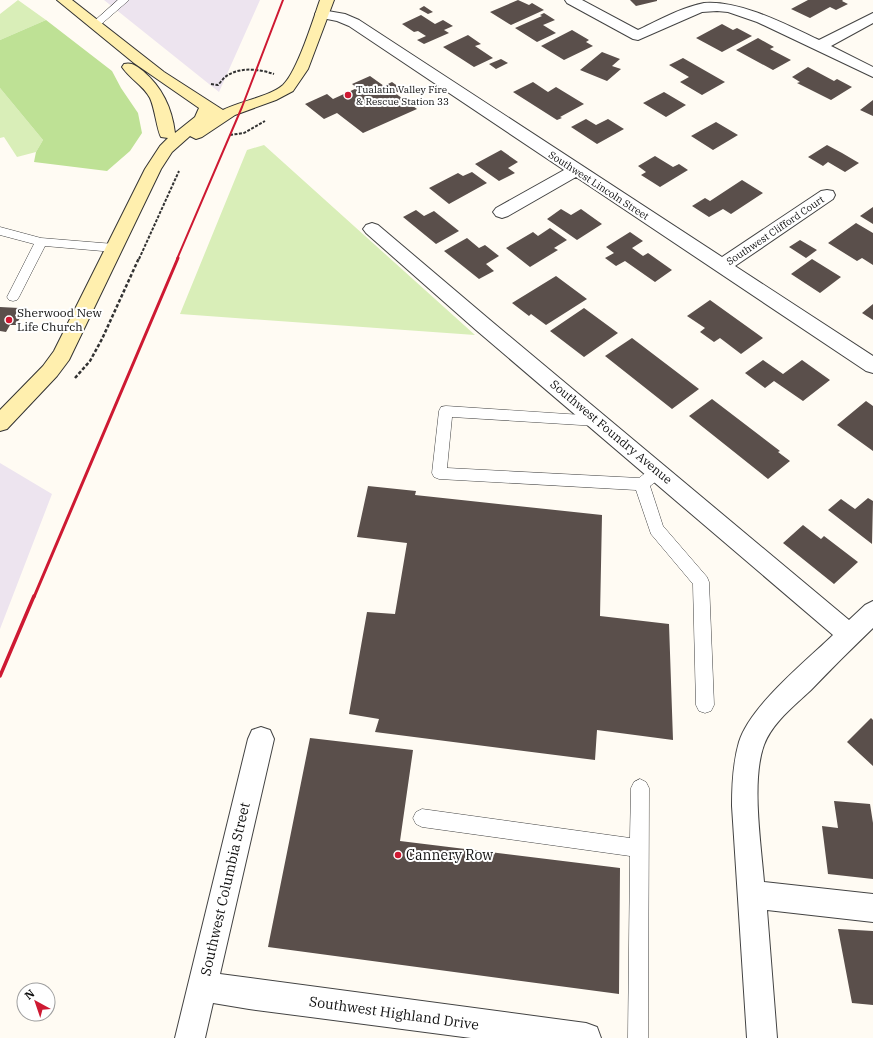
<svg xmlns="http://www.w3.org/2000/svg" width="873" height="1038" viewBox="0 0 873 1038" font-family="'IBM Plex Serif',serif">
	<rect width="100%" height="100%" fill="#fffbf3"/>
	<path fill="#ede4ef" d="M104,0H260L219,92Z
		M0,463L52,494L0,629Z"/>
	<path fill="#d9eeb8" d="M18,0L46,20L0,40V14Z
		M0,88L43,140L36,152L17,157L4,137L0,138Z
		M264,145L475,335L180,314L247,150Z"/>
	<path fill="#bee195" d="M46,20L112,71L121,88L138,113L142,133L130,151L107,171L34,162L36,152L43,140L0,88V40Z"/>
	<path fill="#5a4f4b" d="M518,0L529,5L532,3L544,10L511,25L490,12Z
		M630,0H657V1L636,6Z
		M808,0H843L842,1L848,4L836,10L830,7L810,18L791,9Z
		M424,6L433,12L428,14L419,9Z
		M544,13L555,20L543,25L556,33L537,42L515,28L542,16L540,15Z
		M421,15L435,24L443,20L453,26L444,30L449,33L424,44L417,40L426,36L418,31L414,32L402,24Z
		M722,24L733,30L737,28L752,36L722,52L696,38Z
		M572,30L589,40L586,42L593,46L564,60L541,46Z
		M468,35L481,44L475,46L493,58L474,67L443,47Z
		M758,38L774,47L770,49L791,60L773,70L736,50Z
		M602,52L620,59L612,66L621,69L607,81L580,70Z
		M683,58L725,82L702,95L680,82L689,77L669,65Z
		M501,59L508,63L496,69L489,64Z
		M808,67L834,81L837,79L852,87L831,100L797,83L800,82L792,77Z
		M370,76L384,86L392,82L403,90L395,93L417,109L363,133L337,113L324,119L305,104L327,94L333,99L357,88L352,84Z
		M533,82L548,92L556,87L584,104L560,117L562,118L557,120L513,92Z
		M664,92L686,105L666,117L643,103Z
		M873,100V116L860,110Z
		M586,119L596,125L608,119L624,129L597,144L571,127Z
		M716,122L738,135L713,150L691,136Z
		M827,145L842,153L859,163L845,172L828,162L823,166L808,157Z
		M501,150L518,162L508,168L515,173L499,181L475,164Z
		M655,156L673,167L679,164L688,170L660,187L641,175L646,172L638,166Z
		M472,172L487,183L449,204L429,188L458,173L463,176Z
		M742,180L763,193L731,214L723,209L709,217L692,206L705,198L710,201Z
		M873,207V224L860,216Z
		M561,209L571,215L581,209L602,224L577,240L547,219Z
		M416,210L424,216L434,211L459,231L436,244L403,217Z
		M856,223L873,233V265L862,258L857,261L828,243Z
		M550,228L567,240L554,248L558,250L530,267L506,248L533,232L538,236Z
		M630,232L643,241L632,248L643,256L648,253L672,270L655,282L625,261L616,266L605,258L614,253L606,247Z
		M467,238L479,248L485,245L499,256L486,264L494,271L479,279L444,251Z
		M800,240L817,250L806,258L789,247Z
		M812,259L841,277L820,293L791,274Z
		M556,276L587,299L546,325L531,314L529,316L512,303Z
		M710,300L763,338L741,354L720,338L714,342L700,332L705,328L687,316Z
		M873,304V320L862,313Z
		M0,307L19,308L15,316H21L16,325H10L6,332L0,331Z
		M584,308L618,333L584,357L550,331Z
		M632,338L699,389L672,409L605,356Z
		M763,360L783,374L802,360L830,380L803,401L774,381L765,388L745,373Z
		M712,399L780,451L778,452L790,461L768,479L689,416Z
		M866,401L873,406V451L837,425Z
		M368,486L416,491L415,495L602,515L600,616L669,624L673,740L597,730L595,760L375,732L379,719L349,714L367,612L395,614L407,543L357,537Z
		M868,498L873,501L872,544L828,510L841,499L855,509Z
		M803,525L821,539L824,536L858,562L834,584L783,543Z
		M871,718L873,720V766L847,742Z
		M310,738L413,750L400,841L620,868L619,994L268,947Z
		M834,801L870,804L873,823V879L828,874L822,826L838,828Z
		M838,929L873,931V1005L852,1003Z"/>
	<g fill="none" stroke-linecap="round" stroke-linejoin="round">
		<g stroke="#434343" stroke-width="1">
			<path id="lane" d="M118,0H129L98,27H92L90,25L92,23Z
				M0,227L41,238L114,244L118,245L120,248L118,251L114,252L45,246L19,297L17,300L13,301L9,300L7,297L34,244L0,235Z
				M446,406L597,416L602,417L604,421L602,425L597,426L452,417L447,468L639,478C647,472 653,465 663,468L665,472L663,476L650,486L663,526L707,577L709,582L714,705L711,711L705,713L699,711L696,705L693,584L651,534L636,490L439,479L434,477L432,473L439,411L441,407Z
				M640,779L646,782L649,788L648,1038H628L630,856L422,827L416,824L413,818L416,812L422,809L630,838L631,788L634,782Z"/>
		</g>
		<g stroke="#434343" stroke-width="2">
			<path id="street" d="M565,0H582L638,30C659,20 680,8 704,3C740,0 787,25 819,40L873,13V23L831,46L873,67V77L757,22L728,12L717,11L702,12L638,40L633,39L567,3Z
				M322,10L345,14L359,20L722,257L821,191L827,190L833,191L835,195L833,199L735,266L873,356V373L866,371L576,177L508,216L502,218L496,216L493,212L496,208L564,170L349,26L337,21L317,17L315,14L317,11Z
				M372,223L378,225L490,320L849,620L865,605L873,601V628C852,648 831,669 811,690C794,706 772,723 764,745C751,780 761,844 764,882L873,894V922L767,910L777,1038H747L732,806C732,784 733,763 739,742C750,706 805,662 833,635L476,330L366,233L363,229L366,225Z
				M261,727L270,730L274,739L220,974L586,1023L597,1027L601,1038H471L249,1009L213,1003L205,1038H175L248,739L252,730Z"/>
		</g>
		<g stroke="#323232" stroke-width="2">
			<path id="secondary" d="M57,0H72L164,72L223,110C240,101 269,97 283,85C297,72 313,20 320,0H334L308,69L293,91L276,100L235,115L202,137L196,139L190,136L172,152L161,169L69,360L57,376L7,429L0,431V410L43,366L54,351L145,169L160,146L168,138L161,137C157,130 155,109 150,98C143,85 130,79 122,67L124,64C132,62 136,66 143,71C162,87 172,108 175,133L195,117L199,108L134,63Z"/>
		</g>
		<path stroke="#323232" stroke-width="2" stroke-dasharray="3 1.5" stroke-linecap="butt" d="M211,84L218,85C220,83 222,80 224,78C238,66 259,69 274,74
			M230,135L244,133L265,121
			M139,259L179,171"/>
		<path stroke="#323232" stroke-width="2.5" stroke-dasharray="3.5 2" stroke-linecap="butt" d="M75,378L90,361L102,339L139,258"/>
		<use href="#lane" fill="#fff" fill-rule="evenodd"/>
		<use href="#street" fill="#fff" fill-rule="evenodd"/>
		<use href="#secondary" fill="#ffefae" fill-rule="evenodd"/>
		<path stroke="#ce1932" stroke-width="2" d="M177,259L242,107L283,0"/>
		<path stroke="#ce1932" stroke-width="3" d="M34,597L178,258"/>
		<path stroke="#ce1932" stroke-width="3.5" d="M0,676L34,596"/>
	</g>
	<g fill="#ce1932" stroke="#fff" stroke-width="1.5">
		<circle cx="348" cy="95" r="4"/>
		<circle cx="9" cy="320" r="4"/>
		<circle cx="398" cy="855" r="4"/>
	</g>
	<g text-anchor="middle" stroke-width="4" stroke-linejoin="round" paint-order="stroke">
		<g font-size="10" fill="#101010" stroke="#fff" text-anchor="start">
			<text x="356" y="93">Tualatin Valley Fire<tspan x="356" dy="12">&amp; Rescue Station 33</tspan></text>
		</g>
		<g font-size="10" fill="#101010" stroke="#fff">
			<text transform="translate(599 185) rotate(33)" y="4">Southwest Lincoln Street</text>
			<text transform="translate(775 230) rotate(-34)" y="4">Southwest Clifford Court</text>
		</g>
		<g font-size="12" fill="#101010" stroke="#fff" text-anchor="start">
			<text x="17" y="317">Sherwood New<tspan x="17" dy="14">Life Church</tspan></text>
		</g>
		<g font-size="12" fill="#101010" stroke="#fff">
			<text transform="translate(611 432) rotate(40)" y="4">Southwest Foundry Avenue</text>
		</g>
		<g font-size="14" fill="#101010" stroke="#fff" text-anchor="start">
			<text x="406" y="860">Cannery Row</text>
		</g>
		<g font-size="14" fill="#101010" stroke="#fff">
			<text transform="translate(225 889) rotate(-77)" y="5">Southwest Columbia Street</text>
			<text transform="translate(394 1013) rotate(8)" y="5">Southwest Highland Drive</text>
		</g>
	</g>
	<g transform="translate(36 1002) rotate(320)"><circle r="19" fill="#ffffff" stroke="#9f9f9f"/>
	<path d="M0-3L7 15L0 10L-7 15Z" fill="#ce1932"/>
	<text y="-6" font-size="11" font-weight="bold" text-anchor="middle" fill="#101010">N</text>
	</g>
</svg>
